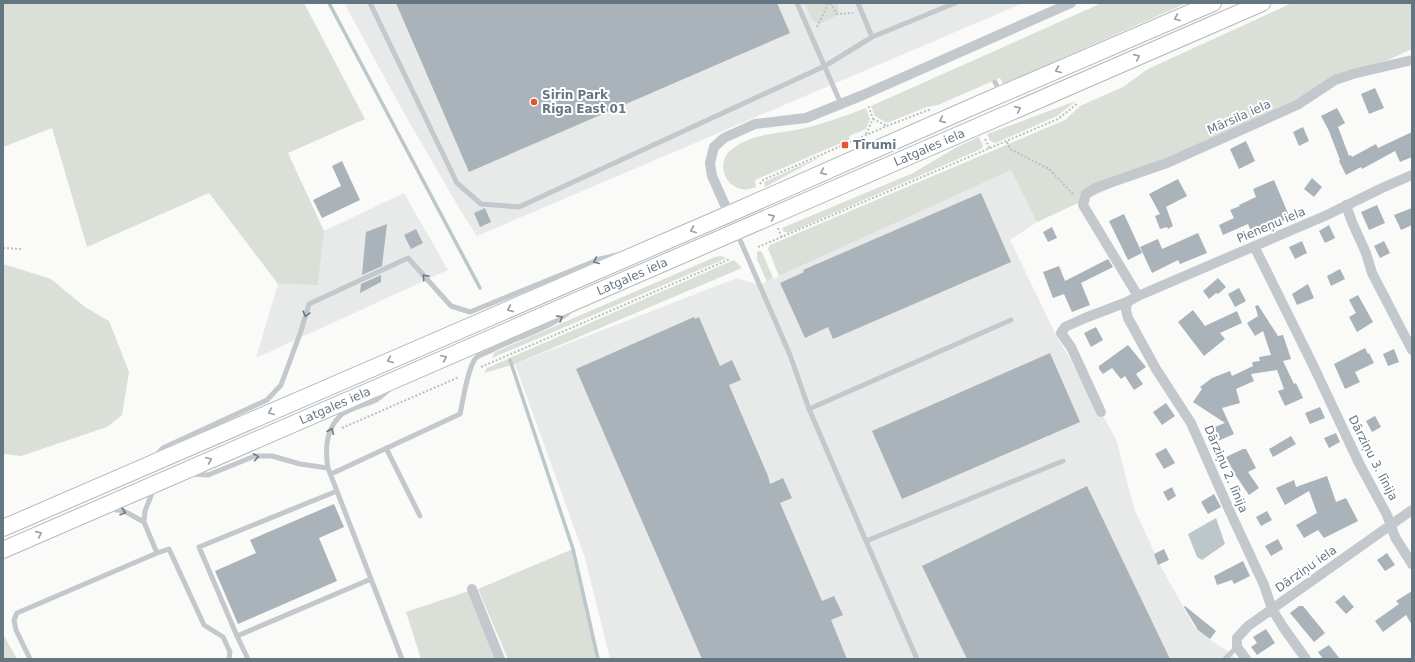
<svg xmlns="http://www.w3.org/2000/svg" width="1415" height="662" viewBox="0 0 1415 662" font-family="'DejaVu Sans',sans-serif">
	<rect width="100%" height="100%" fill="#fafaf8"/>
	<path fill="#e8e9e9" d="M344,3H1023L477,236L462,213L404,113Z
		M1011,169L1037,222L1010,240L1055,333L1116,439L1134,508L1162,569L1194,626L1213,642L1231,653L1236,659H610L585,558L515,364L737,278L760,285Z
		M404,193L448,270L256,358L278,284L318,285L324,231Z"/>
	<path fill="#dadfd7" d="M3,3H304L365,119L288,153L324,231L318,285L278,284L209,193L87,247L52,128L3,147Z
		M805,3H837L839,12C836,16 833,18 828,20C812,28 810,16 805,3Z
		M1102,3H1187L1003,84L1000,78L938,105L927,107L887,123L875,116L871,106Z
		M1292,3H1412V49L1037,222L1011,170L779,276L769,251L768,248L770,245L1065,120L1080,106L1123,87L1148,69Z
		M1076,101L1057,116L996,143L990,141L987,134Z
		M866,108L870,119L866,129L849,136L850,139L755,180L756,187C729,199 712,164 732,149C752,133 778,134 801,129C823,124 845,116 866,108Z
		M979,137L983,146L981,149L788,233L783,231L782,228L913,173L957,147Z
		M826,154L765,187L764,182Z
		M760,251L762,252L773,278L767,282L757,259V252Z
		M721,256L727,258L492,358L495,352L715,257Z
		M734,260L742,268L515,364L484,373L487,368Z
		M3,264L51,279L85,307L109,321L129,372L122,415L107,427L21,456L3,454Z
		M573,549L598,659H508L478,589Z
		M469,591L495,659H421L406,612Z
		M3,634L16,657V659H3Z"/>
	<path fill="#bbc7cb" d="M1216,518L1225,544L1202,560L1197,557L1188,534Z"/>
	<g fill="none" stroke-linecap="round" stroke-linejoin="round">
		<path stroke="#bbc7cb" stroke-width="3.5" d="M329,3L480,288
			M510,360L573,549L598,659"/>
	</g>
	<path fill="#aab3b9" d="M396,3H777L790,33L469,172Z
		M1375,88L1384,108L1369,114L1361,94Z
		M1337,108L1345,123L1338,127L1349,156L1351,155L1352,157L1376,144L1378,148L1412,132V157L1400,162L1395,151L1362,169L1361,167L1346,175L1339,161L1340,160L1329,131L1321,116Z
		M1303,127L1309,141L1299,146L1293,132Z
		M1246,141L1255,161L1239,169L1230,149Z
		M342,161L360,200L322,218L313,200L341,186L332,166Z
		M1312,178L1322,187L1314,197L1304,189Z
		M1178,179L1187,196L1166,207L1173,226L1168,229L1167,227L1160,229L1155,216L1160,214L1149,194Z
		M1274,180L1290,218L1252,234L1248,224L1223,235L1219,225L1234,218L1230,210L1240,206L1239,205L1256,197L1253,189Z
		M981,193L1011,262L833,339L828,327L805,338L780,283L804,272L803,270Z
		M1377,205L1385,223L1369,230L1361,212Z
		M485,208L491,222L480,227L474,213Z
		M1412,208V225L1401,230L1394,215Z
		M1124,214L1142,253L1128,260L1109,221Z
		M387,224L382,266L362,275L366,232Z
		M1329,225L1335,238L1325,243L1319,231Z
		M1052,227L1057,238L1048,242L1043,232Z
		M416,229L423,243L411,249L404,235Z
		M1198,233L1207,253L1180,264L1178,260L1152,273L1140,247L1158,239L1162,249Z
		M1302,241L1307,253L1295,259L1289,247Z
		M1384,241L1390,253L1380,258L1374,246Z
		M1108,259L1113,267L1081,283L1090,305L1072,312L1064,294L1053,298L1043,272L1059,266L1065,281Z
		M1340,269L1345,279L1331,286L1327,276Z
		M381,275V282L360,293L361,284Z
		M1218,278L1226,287L1218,294L1216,293L1209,299L1203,291Z
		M1308,284L1314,298L1297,305L1292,294Z
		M1239,288L1246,301L1235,307L1228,294Z
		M1358,295L1373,322L1357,332L1349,317L1356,313L1349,300Z
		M1258,305L1278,336L1283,335L1291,359L1283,361L1294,384L1296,383L1303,398L1285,406L1278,391L1284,389L1277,370L1251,374L1254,381L1236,389L1240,403L1222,408L1234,434L1218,441L1212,428L1225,423L1193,402L1202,389L1200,387L1212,378L1230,371L1232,376L1253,366L1252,362L1260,361L1259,357L1271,355L1263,331L1255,336L1247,323L1258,316L1255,306Z
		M1193,310L1205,326L1237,311L1242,323L1220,333L1225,339L1204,356L1178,322Z
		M694,317L695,319L699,317L720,366L732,360L741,380L729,385L768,476L770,484L783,478L792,498L780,503L822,601L834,596L843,615L831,620L847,659H702L576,369Z
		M1096,327L1103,340L1091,347L1084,333Z
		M1128,345L1146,367L1136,374L1143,384L1134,390L1125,376L1121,379L1112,368L1103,374L1099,369V366Z
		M1365,348L1368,354L1369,353L1374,363L1355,372L1360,382L1345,389L1334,364Z
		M1394,349L1399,362L1388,366L1383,354Z
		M1050,353L1080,422L902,499L872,431Z
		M1166,403L1175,416L1162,425L1153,412Z
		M1320,407L1325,418L1310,424L1305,413Z
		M1375,416L1381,427L1372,432L1366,421Z
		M1336,433L1340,442L1329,448L1324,438Z
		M1291,436L1296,444L1273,457L1269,449Z
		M1166,448L1175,463L1164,469L1155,454Z
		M1243,449H1246L1256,468L1248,472L1259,488L1249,495L1236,476L1226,457Z
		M1327,476L1336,502L1346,498L1358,521L1324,538L1318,530L1304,538L1296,525L1317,513L1309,491L1285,505L1276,488L1294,480L1296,487Z
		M1087,486L1170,659H967L922,566Z
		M1172,487L1176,496L1168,501L1163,492Z
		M1214,494L1221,507L1208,514L1201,502Z
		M334,504L344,527L319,538L337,581L238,624L215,571L256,553L250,540Z
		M1267,511L1272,520L1261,526L1256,517Z
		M1278,539L1283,549L1271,556L1265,546Z
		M1164,549L1169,560L1158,565L1154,554Z
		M1387,553L1395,565L1385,571L1377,560Z
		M1243,561L1250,576L1234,584L1232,580L1217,585L1214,576Z
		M1412,591V625L1406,615L1383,632L1375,621L1399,604L1396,601Z
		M1344,595L1354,607L1346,614L1335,602Z
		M1185,606L1216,631L1210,639L1198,630L1184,607Z
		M1299,606H1303L1325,633L1314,642L1290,613Z
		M1266,629L1275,643L1257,655L1251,647L1257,643L1253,637Z
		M1329,645L1340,659H1323L1318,652Z"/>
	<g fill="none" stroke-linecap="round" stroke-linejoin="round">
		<g stroke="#b4b9bd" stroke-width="18">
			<g id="trunk">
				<path d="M3,528L729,214L981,103L1213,3"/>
				<path id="s1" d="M3,550L1262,3"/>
			</g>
		</g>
		<path stroke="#bbbfc2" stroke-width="2" stroke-dasharray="2 2" stroke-linecap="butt" d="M830,3L837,14L853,13
			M817,27L826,8L827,3
			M873,119L887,126
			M866,134L873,119L868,105
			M985,139L990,149
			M1007,142L1010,149L1049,169L1074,195
			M760,184L763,180L887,126L931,109
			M778,228L782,238
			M758,247L1058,119L1078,103
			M3,248L22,249
			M481,367L730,259
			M342,428L459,377"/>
		<path stroke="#c3c8cc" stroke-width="5" d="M370,3L457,183L481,204L519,207L825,66L872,37
			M797,3L841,104
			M858,3L872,37L955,3
			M995,82L1000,92
			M737,233L790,355L809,409L917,659
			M391,388C386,392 381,397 376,400C368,404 345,410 340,416C326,430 325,451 328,468L402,659
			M809,409L1011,320
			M386,448L420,516
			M154,457L163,448L267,400L281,385L301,331L309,304L408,258L451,306L470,312L600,259L621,254
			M192,474L208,475L255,456H272L300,464L328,468
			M331,474L460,414C463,401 468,366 476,358C479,355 486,353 490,351C512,339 558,326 573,308
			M110,509L124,511L144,522
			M866,541L1063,461
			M157,553L169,549L204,625L223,637L230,652L229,659
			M237,636L371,579
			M30,659L16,630L14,620L17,613L157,553L144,522L145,511L154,488
			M248,659L237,636L199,547L337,491
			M1225,659L1237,647"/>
		<path stroke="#c3c8cc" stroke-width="10" d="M1346,205L1352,222L1366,253L1372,273L1412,350
			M729,214L712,176L710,163L714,147L724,138L755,124L806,118L863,95L1071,3
			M1254,246L1312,363L1359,463L1387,515L1395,537L1412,564
			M1138,296L1083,205L1086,194L1095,188L1167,163L1297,105L1335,80L1353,74L1412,60
			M1101,412L1071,347L1061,333L1065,327L1085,318L1127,302
			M472,589L500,659
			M1246,659L1237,647V638L1248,626L1412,510
			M1306,659L1283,627L1272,609L1264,585L1231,514L1191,423L1156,369L1128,318L1126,310L1127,302L1138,296L1327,215L1382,188L1412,175"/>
		<use href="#trunk" stroke="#fff" stroke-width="16"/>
	</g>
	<defs><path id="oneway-chevron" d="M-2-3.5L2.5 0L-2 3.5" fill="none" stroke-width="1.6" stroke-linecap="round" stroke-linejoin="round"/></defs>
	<g stroke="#939fa8">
		<use href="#oneway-chevron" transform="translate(1177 18) rotate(157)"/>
		<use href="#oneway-chevron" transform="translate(1137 57) rotate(-24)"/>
		<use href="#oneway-chevron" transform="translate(1058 70) rotate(157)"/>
		<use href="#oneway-chevron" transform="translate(1018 109) rotate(-24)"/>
		<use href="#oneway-chevron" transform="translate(942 120) rotate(156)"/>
		<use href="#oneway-chevron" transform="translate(823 172) rotate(156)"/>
		<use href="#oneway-chevron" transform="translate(772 217) rotate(-24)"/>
		<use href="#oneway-chevron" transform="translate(693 230) rotate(157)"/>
		<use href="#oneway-chevron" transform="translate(510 309) rotate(157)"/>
		<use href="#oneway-chevron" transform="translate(444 358) rotate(-23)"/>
		<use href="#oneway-chevron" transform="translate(390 360) rotate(157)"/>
		<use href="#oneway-chevron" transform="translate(271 412) rotate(157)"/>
		<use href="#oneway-chevron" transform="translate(209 460) rotate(-23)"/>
		<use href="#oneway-chevron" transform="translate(39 534) rotate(-24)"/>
	</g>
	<g stroke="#6a7a87">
		<use href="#oneway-chevron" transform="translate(596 261) rotate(158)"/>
		<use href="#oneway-chevron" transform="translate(425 277) rotate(-133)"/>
		<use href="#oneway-chevron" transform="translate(306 314) rotate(105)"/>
		<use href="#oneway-chevron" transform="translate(560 318) rotate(-31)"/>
		<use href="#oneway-chevron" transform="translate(331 431) rotate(-67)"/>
		<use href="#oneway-chevron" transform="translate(256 457) rotate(-9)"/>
		<use href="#oneway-chevron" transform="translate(123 512) rotate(17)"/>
	</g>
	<g fill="#e4572e" stroke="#fff" stroke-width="1.5">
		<circle cx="534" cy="102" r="4"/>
		<rect x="841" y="141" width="8" height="8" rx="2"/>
	</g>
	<g text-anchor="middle" stroke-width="4" stroke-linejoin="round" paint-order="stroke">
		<g font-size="12" font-weight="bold" fill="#657683" stroke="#fff" text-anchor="start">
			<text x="542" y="99">Sirin Park<tspan x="542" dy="14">Riga East 01</tspan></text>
			<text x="853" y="149">Tīrumi</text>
		</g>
		<g font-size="12" fill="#657683" stroke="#fff">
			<text transform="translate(1239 117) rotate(-24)" y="4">Mārsila iela</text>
			<text dy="4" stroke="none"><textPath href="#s1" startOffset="1010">Latgales iela</textPath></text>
			<text transform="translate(1271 225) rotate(-23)" y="4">Pieneņu iela</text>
			<text dy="4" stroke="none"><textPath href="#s1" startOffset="686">Latgales iela</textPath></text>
			<text dy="4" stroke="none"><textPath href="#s1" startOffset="362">Latgales iela</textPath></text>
			<text transform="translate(1373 458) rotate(63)" y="4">Dārziņu 3. līnija</text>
			<text transform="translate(1226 469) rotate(67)" y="4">Dārziņu 2. līnija</text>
			<text transform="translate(1306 569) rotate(-35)" y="4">Dārziņu iela</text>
		</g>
	</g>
	<rect width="1415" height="662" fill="none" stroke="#657683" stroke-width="8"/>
</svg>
